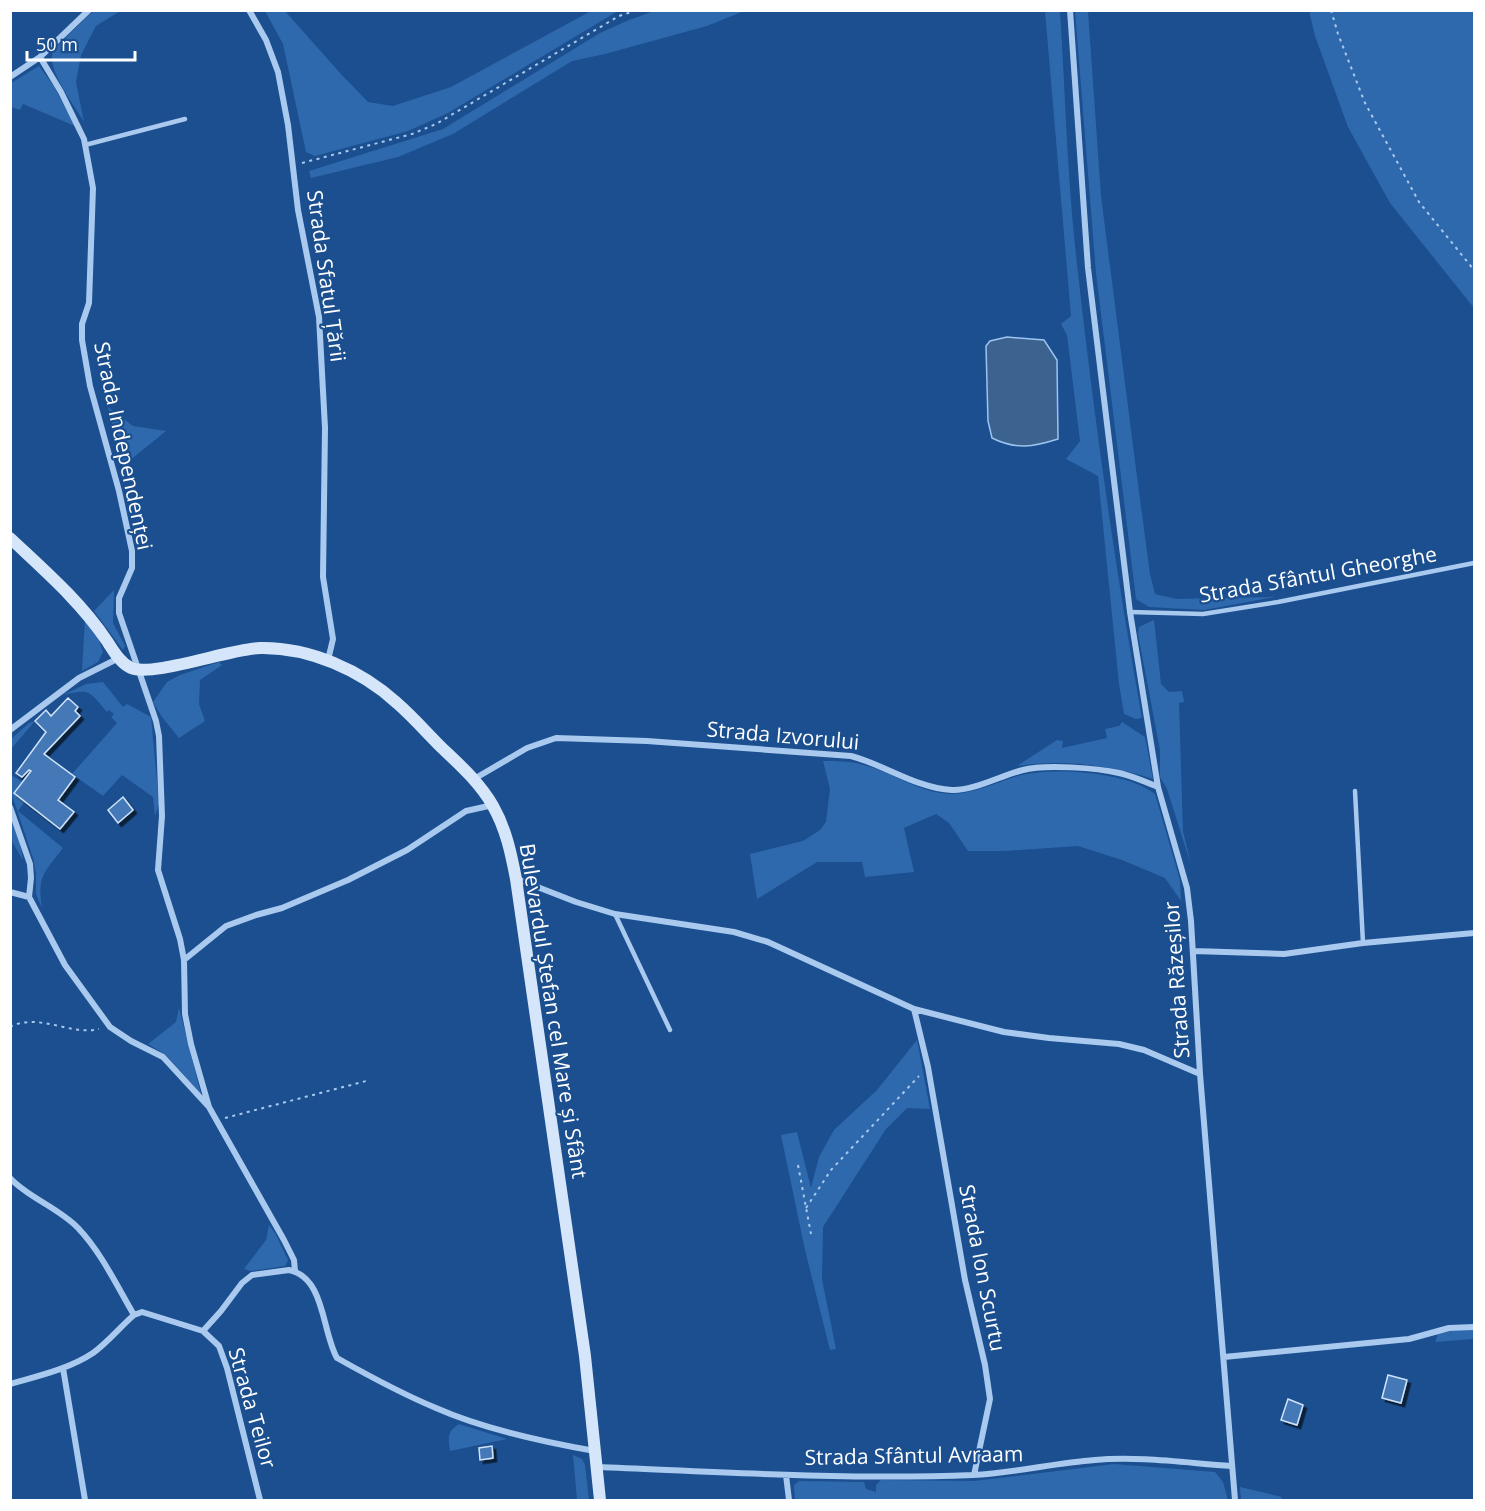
<svg xmlns="http://www.w3.org/2000/svg" width="1485" height="1511" viewBox="0 0 1485 1511" font-family="'Open Sans',sans-serif">
	<defs>
		<filter id="shadow"><feDropShadow dx="3.5" dy="3.5" stdDeviation="0" flood-color="#0009"/></filter>
	</defs>
	<rect width="100%" height="100%" fill="#1b4f8f"/>
	<path fill="#2e69ad" d="M94,10L120,11L96,26L81,55L76,82L84,122C74,104 46,70 53,50Z
		M657,10L744,11L707,26L605,54L572,61L453,134L398,157L311,178L309,171L443,129L600,33L629,20Z
		M265,11H285L340,73L368,102L393,106L451,87L591,11H618L448,113L408,131L315,156L306,152L283,44Z
		M1045,11H1060C1065,89 1067,168 1075,246C1092,404 1114,562 1142,718L1136,719L1124,714L1119,684L1098,476L1066,459L1080,441L1067,335L1061,324L1071,316Z
		M1075,11H1088L1101,196L1136,469L1150,574L1155,594L1176,599L1275,597L1204,610L1149,607L1136,599L1096,273Z
		M1309,11H1474V308L1390,203L1348,127L1315,36Z
		M39,66L53,85L75,126L23,104L20,110L11,107V83Z
		M108,407L133,426L166,431L128,462L124,473Z
		M114,590L113,623L125,646L123,650L94,611Z
		M85,619L98,637L103,652L98,662L82,671Z
		M1154,620L1161,684L1169,692L1182,691L1184,702L1179,703L1183,831L1191,865L1167,789L1160,777V750L1138,634L1139,627Z
		M219,662L222,665L200,680L199,704L205,721L179,738L162,717L153,702L167,682L180,675Z
		M103,682L123,707L127,704L151,717L159,803L155,816L153,797L122,775L103,796L72,774L117,723L111,717L114,714L109,710L107,712C88,690 91,689 63,695L86,684Z
		M35,721L11,749V739L29,723Z
		M1122,722L1145,737L1153,779C1109,765 1062,759 1017,766L1057,740L1063,741L1062,748L1107,738L1105,729L1119,726Z
		M823,761C837,761 851,761 864,765C894,773 919,793 951,794C975,794 999,781 1022,775C1056,767 1128,772 1155,794L1180,880L1181,901L1165,878L1122,860L1078,846L1004,851H968L949,823L936,814L904,828L914,872L865,877L862,862H817L757,899L750,854L803,841L820,830L826,822L830,789Z
		M10,774L22,782L14,793L25,801L18,811L63,848C44,873 37,876 42,908L36,894V873L33,858L11,792Z
		M10,816L20,844L23,860L11,840Z
		M179,1008L201,1094L166,1055L148,1044L176,1022Z
		M917,1040L930,1109L907,1108L886,1129L823,1227L822,1279L836,1349L830,1350L805,1250L781,1135L797,1132L811,1188L819,1157L834,1130L877,1090Z
		M269,1225L275,1233L288,1260L285,1266L251,1271L244,1269L266,1240Z
		M1474,1330V1339L1435,1342L1438,1334L1451,1331Z
		M459,1424L507,1439L450,1451C448,1437 447,1432 459,1424Z
		M573,1455L582,1459L585,1465L589,1500H577Z
		M1114,1464L1215,1472L1223,1482L1228,1500H795L794,1485L799,1481L864,1482L866,1489L876,1492V1485L881,1480L974,1481Z
		M1240,1487L1282,1497L1281,1500H1241Z"/>
	<path fill="#3c6290" stroke="#9cc4f0" stroke-width="1.5" d="M1007,337L1044,340L1057,360L1058,439C1033,447 1016,450 992,438L988,421L986,346L990,341Z"/>
	<path fill="#4478b7" stroke="#cfe3fa" stroke-width="1.5" filter="url(#shadow)" d="M68,698L78,707L75,711L80,716L44,754L75,777L58,800L74,812L60,829L14,793L31,771L29,770L22,777L16,773L46,732L35,721L46,710L51,716Z
		M123,797L133,810L118,823L108,810Z
		M1388,1375L1407,1380L1401,1403L1382,1398Z
		M1288,1399L1303,1405L1297,1425L1281,1420Z
		M492,1446L493,1458L480,1460L479,1448Z"/>
	<g fill="none" stroke-linecap="round" stroke-linejoin="round">
		<path stroke="#a9c9ee" stroke-width="2" stroke-dasharray="3 4.5" stroke-linecap="butt" d="M1331,10L1338,34L1365,103L1419,202L1474,270
			M302,163L412,134L436,124L619,16L638,10
			M10,1027C39,1012 70,1036 99,1029
			M225,1118L370,1080
			M798,1165L811,1234
			M806,1208L831,1170L919,1076"/>
		<path stroke="#a9c9ee" stroke-width="4.5" d="M85,145L185,119
			M1130,612L1203,614L1278,602L1474,563
			M1355,791L1363,943
			M615,914L670,1030"/>
		<path stroke="#a9c9ee" stroke-width="6" d="M249,10L266,40L278,72L288,125L298,210L319,317L325,428L323,577L333,639L328,660
			M1070,10L1088,268L1130,612L1158,787L1187,888L1191,921L1200,1074L1235,1500
			M40,57L61,92L84,139L93,188L89,303L82,324V340L90,386L119,491L132,551V568L119,598V613L156,721L159,736L162,816L158,870L180,939L184,960L185,1014L191,1044L209,1107
			M10,77L40,57L89,10
			M10,730L79,678L119,658
			M474,779L527,748L556,738L647,741L851,756C885,765 916,788 952,790C973,791 1002,775 1023,770C1044,764 1098,768 1119,773C1132,776 1146,782 1158,787
			M10,807L30,864L31,878L29,897L65,965L110,1027L131,1041L163,1057L209,1107L284,1240L294,1260L295,1271
			M517,879L576,902L615,914L734,932L768,942L914,1009L1004,1032L1049,1038L1119,1044L1144,1050L1200,1074
			M10,892L29,897
			M1194,951L1284,954L1363,943L1474,933
			M184,960L226,926L256,915L282,908L348,880L407,850L466,811L493,805
			M914,1009L928,1067L965,1280L985,1365L990,1399L974,1475
			M10,1178C27,1197 59,1208 78,1228C101,1252 117,1286 134,1315
			M203,1331L219,1346L227,1368L260,1500
			M1224,1357L1409,1339L1449,1328L1474,1327
			M63,1368L85,1500
			M10,1384C38,1376 69,1369 93,1353C108,1342 120,1327 134,1315L142,1312L203,1331L221,1311L242,1283L252,1275L289,1270C325,1277 322,1332 337,1358C369,1376 402,1394 436,1408C483,1429 544,1442 595,1451
			M597,1467C722,1472 848,1480 973,1475C1014,1473 1054,1463 1095,1460C1138,1456 1187,1463 1231,1466
			M786,1475L789,1500"/>
		<path stroke="#d6e6fa" stroke-width="12" d="M10,538C45,571 80,601 107,641C113,650 120,663 131,668C153,677 230,649 260,648C309,647 361,670 397,703C413,717 427,733 442,748C460,765 480,783 493,806C506,829 511,853 516,879L585,1356L600,1500"/>
	</g>
	<g text-anchor="middle" stroke-width="4.5" stroke-linejoin="round" paint-order="stroke">
		<g font-size="21" fill="#fff" stroke="#1b4f8f">
			<text transform="translate(326 276) rotate(82)" y="7">Strada Sfatul Țării</text>
			<text transform="translate(123 446) rotate(78)" y="7">Strada Independenței</text>
			<text transform="translate(1318 575) rotate(-10)" y="7">Strada Sfântul Gheorghe</text>
			<text transform="translate(783 736) rotate(5)" y="7">Strada Izvorului</text>
			<text transform="translate(1177 980) rotate(-94)" y="7">Strada Răzeșilor</text>
			<text transform="translate(553 1011) rotate(81)" y="7">Bulevardul Ștefan cel Mare și Sfânt</text>
			<text transform="translate(982 1268) rotate(79)" y="7">Strada Ion Scurtu</text>
			<text transform="translate(252 1408) rotate(74)" y="7">Strada Teilor</text>
			<text transform="translate(914 1456) rotate(-1)" y="7">Strada Sfântul Avraam</text>
		</g>
	</g>
	<rect width="1485" height="1511" fill="none" stroke="#ffffff" stroke-width="24"/>
	<path d="M27 51v9h108v-9" fill="none" stroke="#ffffff" stroke-width="3"/>
	<text x="36" y="51" font-size="18" fill="#ffffff" stroke="#1b4f8f" stroke-width="4.5" paint-order="stroke">50 m</text>
</svg>
